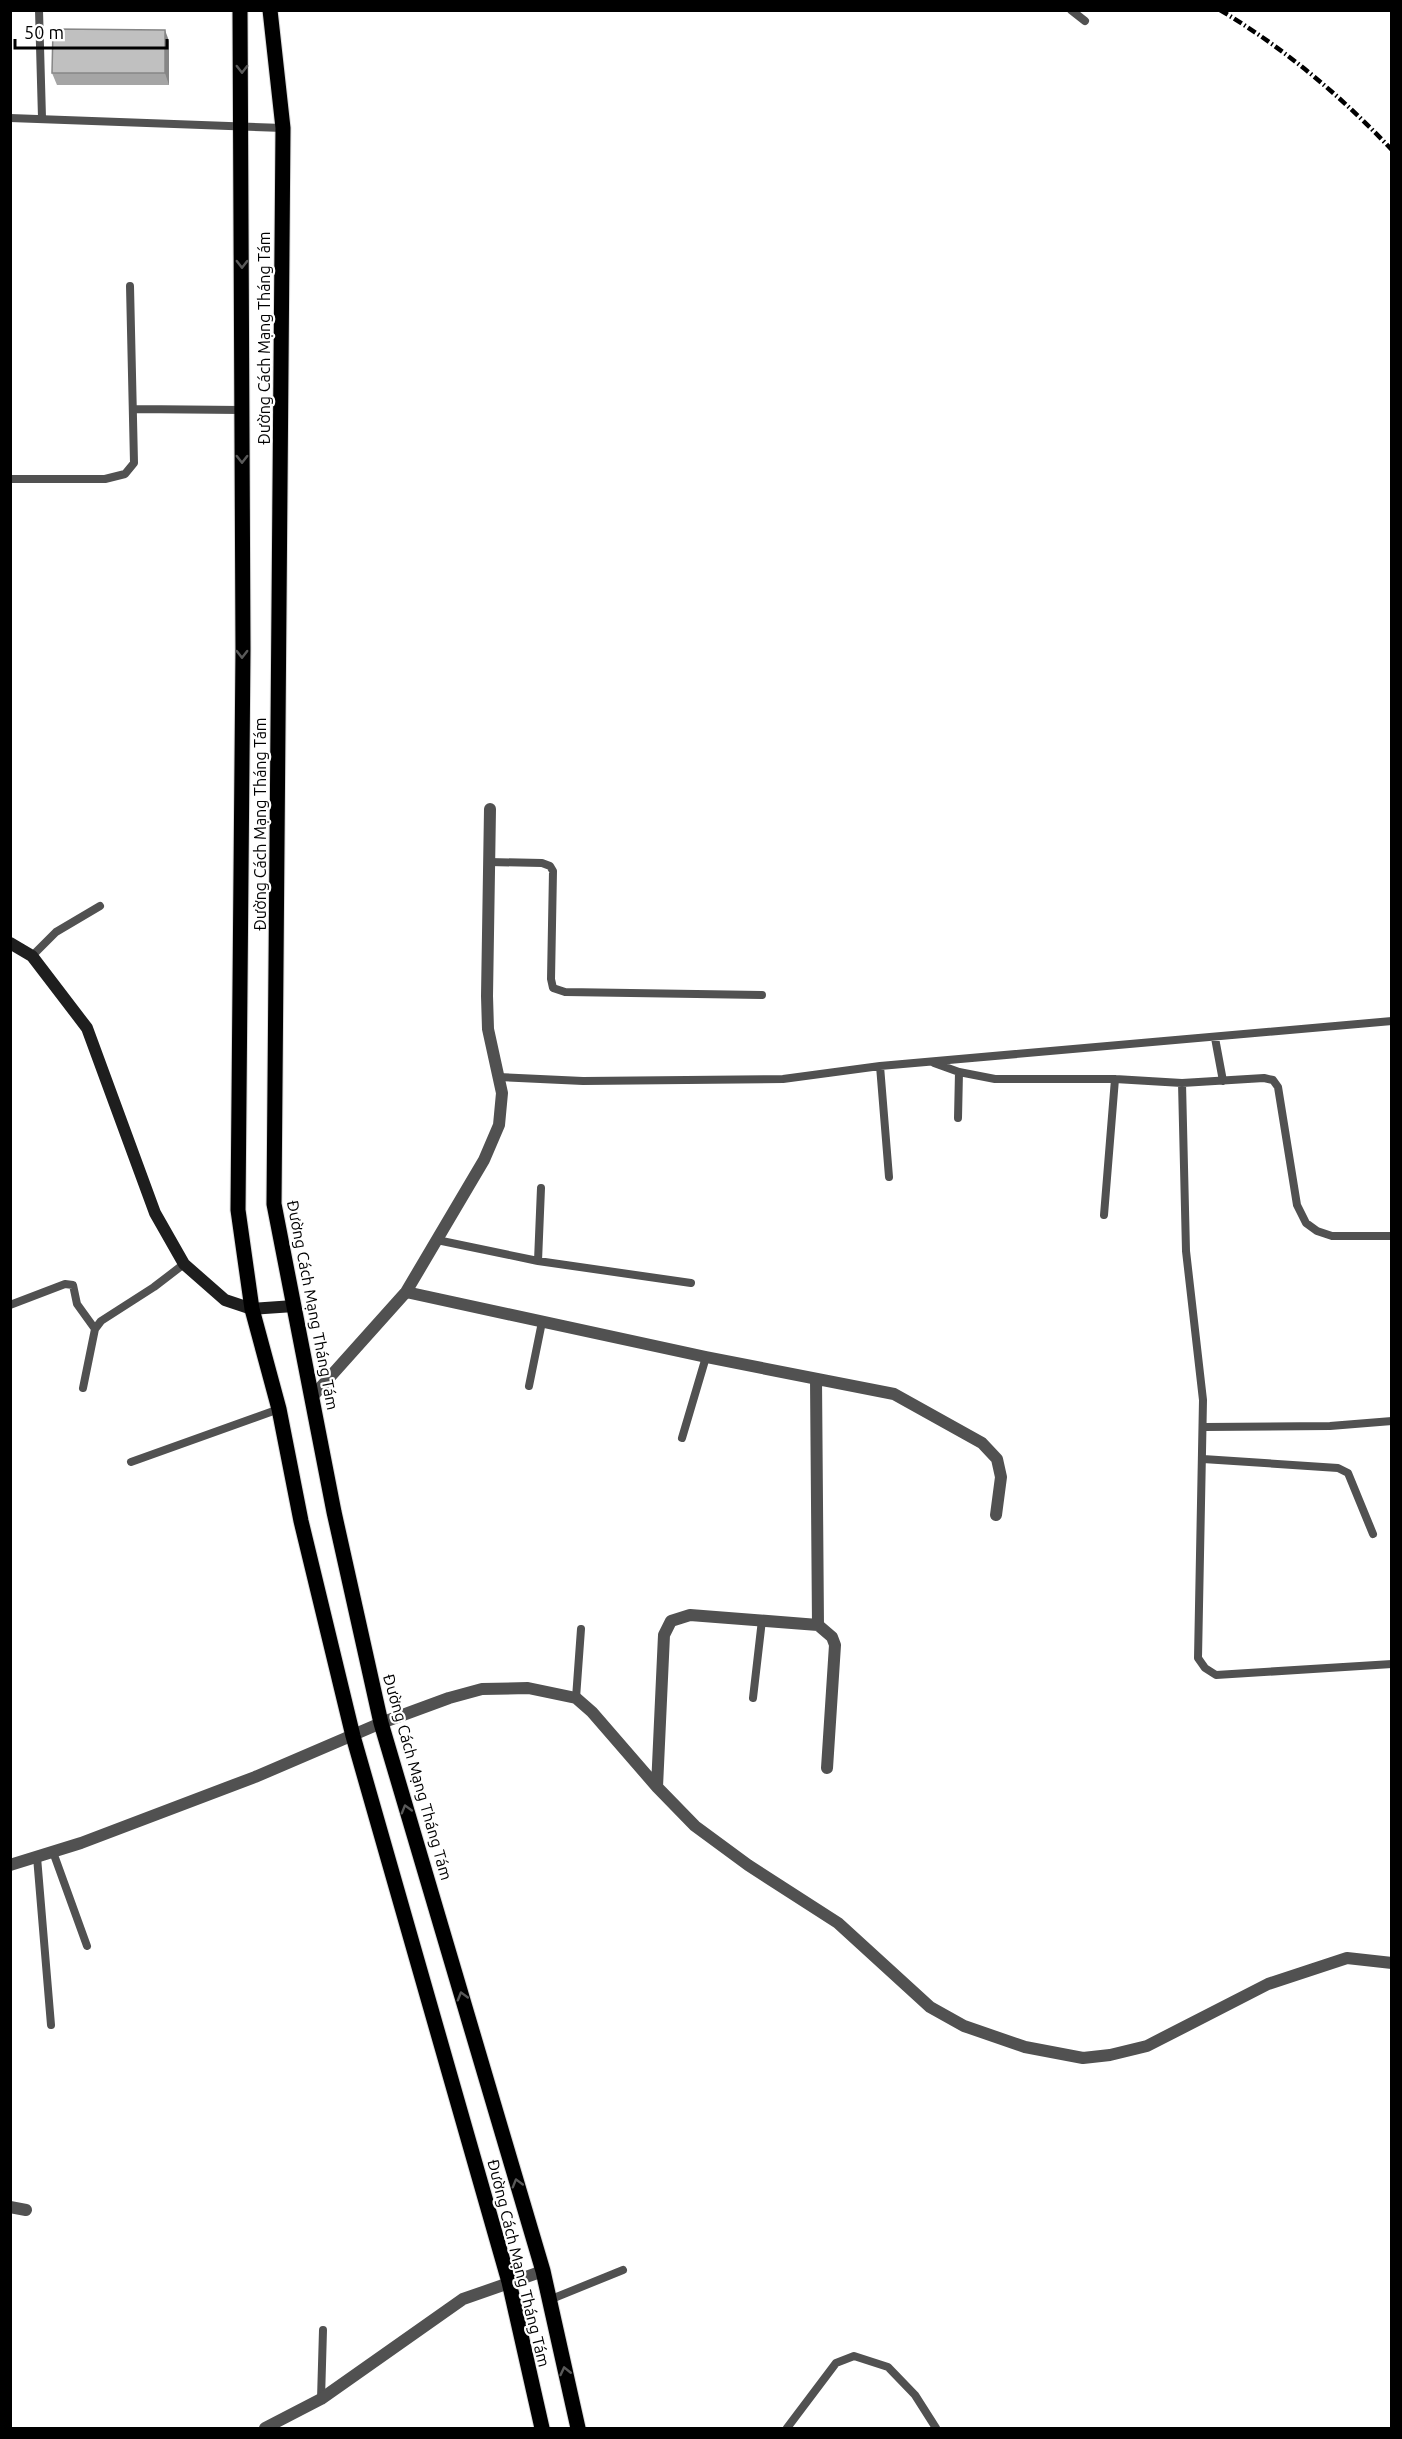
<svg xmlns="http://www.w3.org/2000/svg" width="1402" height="2439" viewBox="0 0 1402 2439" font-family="Ubuntu,sans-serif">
	<rect width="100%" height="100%" fill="#fff"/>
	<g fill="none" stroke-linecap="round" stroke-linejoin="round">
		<g stroke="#dbdbdb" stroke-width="17">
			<path id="primary" d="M240,10L243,649L238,1210L252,1309L279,1409L301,1521L353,1736L509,2282L542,2428
				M270,10L283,128L274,1204L334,1512L381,1723L543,2271L578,2428"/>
		</g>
		<path stroke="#515151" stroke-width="8" d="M39,10L42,118
			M1071,10L1085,21
			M10,118L283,128
			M134,409L241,410
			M10,479H105L125,474L134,463L130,286
			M489,862L542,863L550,866L553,871L551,979L553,988L565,992L762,995
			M32,956L56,932L100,906
			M1215,1038L1223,1081
			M934,1063L959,1072L995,1079H1115L1182,1083L1264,1078L1273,1080L1278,1087L1297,1205L1306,1223L1317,1231L1332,1236H1392
			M880,1066L889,1177
			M498,1077L583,1081L783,1079L880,1066L1392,1021
			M1182,1083L1186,1251L1203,1400L1198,1658L1205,1668L1216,1675L1392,1664
			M958,1118L959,1072
			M1104,1215L1115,1079
			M437,1240L538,1261L691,1283
			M538,1261L541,1188
			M10,1305L65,1284L73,1285L77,1304L95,1329
			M529,1386L542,1322
			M83,1388L95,1329L101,1321L154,1287L184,1264
			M1204,1427L1330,1426L1392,1421
			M682,1438L706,1357
			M1203,1459L1338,1468L1348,1473L1373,1534
			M131,1462L279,1409
			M576,1698L581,1629
			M753,1698L762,1620
			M53,1852L87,1946
			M37,1857L51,2025
			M549,2300L623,2270
			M321,2399L323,2330
			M787,2428L836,2363L854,2356L888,2367L915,2395L936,2428"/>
		<path stroke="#515151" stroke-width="12" d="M406,1292L706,1357L894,1394L982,1443L997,1459L1001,1477L996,1515
			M816,1379L818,1625
			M312,1397L406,1292L484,1160L499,1125L502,1093L488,1029L487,996L490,809
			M657,1787L664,1635L671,1621L690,1615L818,1625L832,1637L835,1645L827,1768
			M10,1865L81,1843L255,1777L381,1723L449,1698L482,1689L528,1688L576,1698L592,1712L657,1787L695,1826L748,1865L838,1923L930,2007L964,2026L1025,2047L1083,2058L1110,2055L1147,2046L1268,1984L1347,1958L1392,1963
			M10,2207L26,2210
			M265,2428L321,2399L463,2299L543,2271"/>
		<path stroke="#1e1e1e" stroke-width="12" d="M10,943L32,956L87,1028L155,1213L184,1264L225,1300L252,1309L294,1306"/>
		<use href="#primary" stroke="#000" stroke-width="15"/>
		<path stroke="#000" stroke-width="4.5" stroke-dasharray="9 3 1.5 3" stroke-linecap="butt" d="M1220,10C1284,48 1341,96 1392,150"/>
	</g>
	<path fill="#a5a5a5" d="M169,41V85H57L52,73Z"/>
	<path fill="#868686" d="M165,30L169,41V85L165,73Z"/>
	<path fill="#c0c0c0" stroke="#868686" stroke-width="1.5" d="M53,29L165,30V73H52Z"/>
	<defs><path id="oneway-chevron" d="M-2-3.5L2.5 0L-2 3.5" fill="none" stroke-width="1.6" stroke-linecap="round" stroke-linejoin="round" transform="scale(1.5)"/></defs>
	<g stroke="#595959">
		<use href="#oneway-chevron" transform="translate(242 69) rotate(90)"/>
		<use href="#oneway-chevron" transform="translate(242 264) rotate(90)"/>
		<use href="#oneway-chevron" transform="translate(242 459) rotate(90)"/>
		<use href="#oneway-chevron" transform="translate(242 654) rotate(90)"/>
		<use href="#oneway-chevron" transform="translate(406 1809) rotate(-106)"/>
		<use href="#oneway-chevron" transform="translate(462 1996) rotate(-106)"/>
		<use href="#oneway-chevron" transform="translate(517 2183) rotate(-106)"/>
		<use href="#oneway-chevron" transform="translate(565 2371) rotate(-103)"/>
	</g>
	<g text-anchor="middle" stroke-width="4.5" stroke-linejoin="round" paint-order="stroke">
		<g font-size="16" fill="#000" stroke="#fff">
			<text transform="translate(264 338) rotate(-90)" y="6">Đường Cách Mạng Tháng Tám</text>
			<text transform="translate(260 824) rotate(-90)" y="6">Đường Cách Mạng Tháng Tám</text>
			<text transform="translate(313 1305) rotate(79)" y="6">Đường Cách Mạng Tháng Tám</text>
			<text transform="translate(418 1777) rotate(74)" y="6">Đường Cách Mạng Tháng Tám</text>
			<text transform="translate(519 2263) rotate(76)" y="6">Đường Cách Mạng Tháng Tám</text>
		</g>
	</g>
	<rect width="1402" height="2439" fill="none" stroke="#000000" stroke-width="24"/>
	<path d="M15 39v9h152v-9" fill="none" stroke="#000000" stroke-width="3"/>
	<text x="24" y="39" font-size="18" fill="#000000" stroke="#ffffff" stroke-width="4.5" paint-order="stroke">50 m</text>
</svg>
